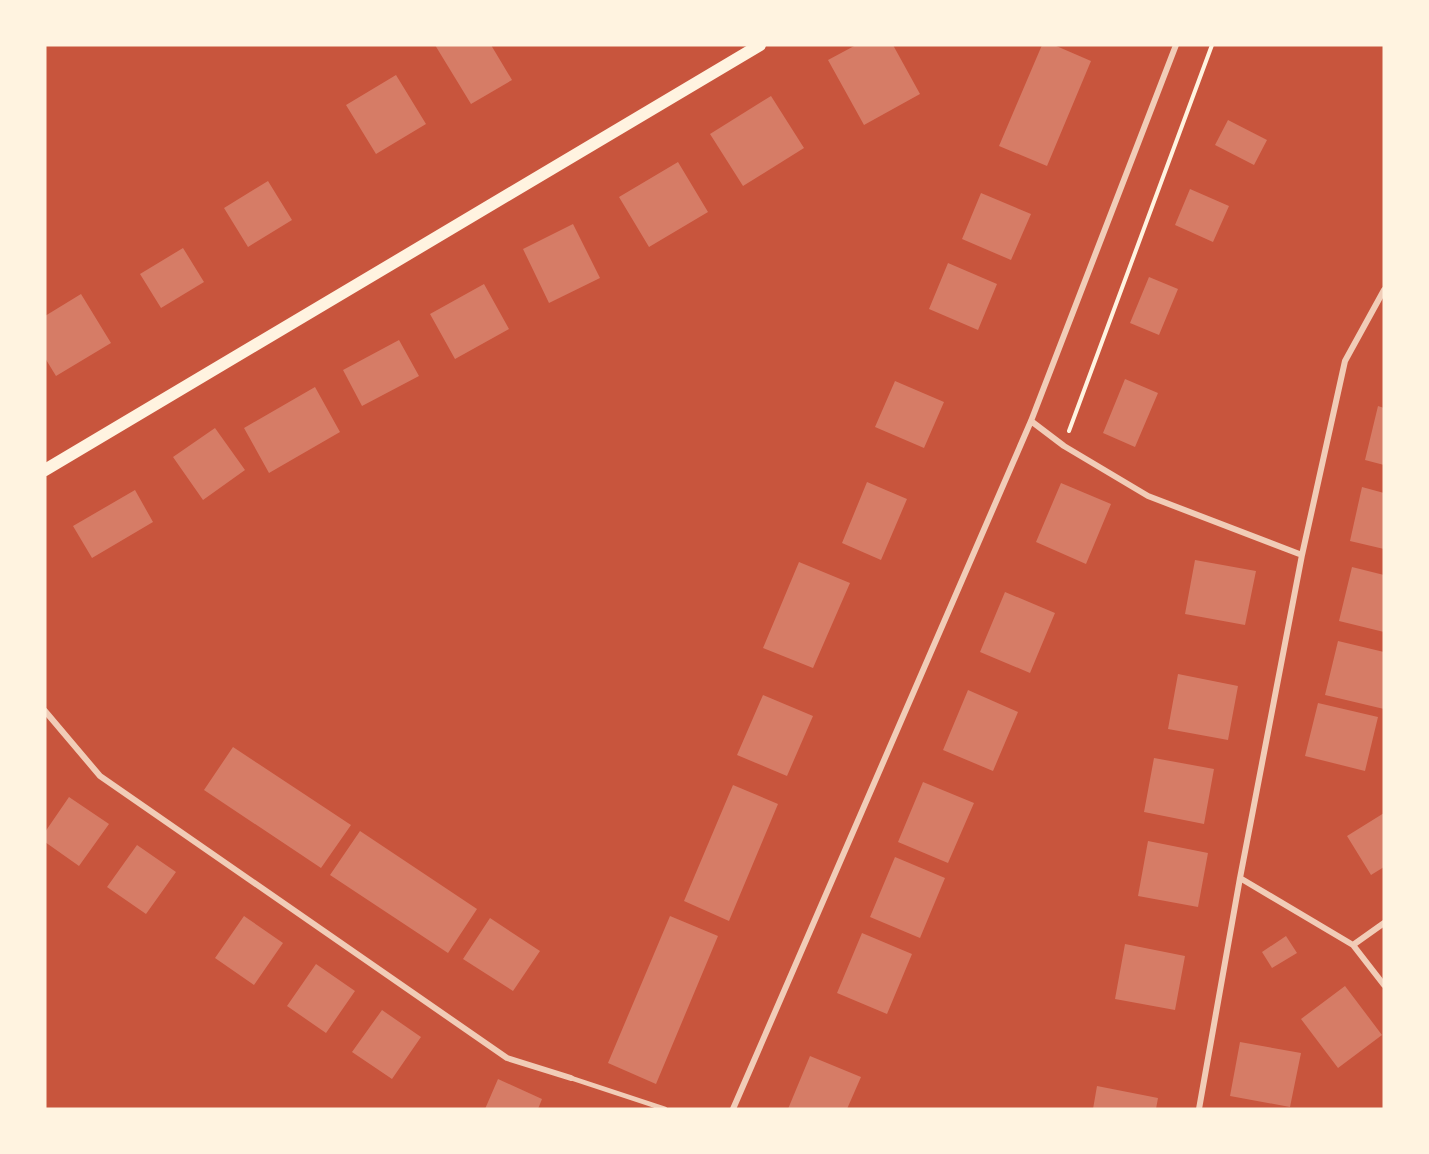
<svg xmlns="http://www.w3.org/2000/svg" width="1429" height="1154" viewBox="0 0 1429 1154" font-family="'PT Serif',serif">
	<rect width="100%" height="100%" fill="#c8553d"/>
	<path fill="#d67c66" d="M435,45H491L512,80L471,104Z
		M856,45H893L920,94L864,125L828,60Z
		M1042,45H1054L1091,61L1047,166L999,146Z
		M396,75L426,124L376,154L346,105Z
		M771,96L804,148L743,186L710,134Z
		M1228,120L1267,140L1254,165L1215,145Z
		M678,162L708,212L649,247L619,197Z
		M268,181L292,220L248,247L224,208Z
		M1190,189L1229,206L1213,242L1175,225Z
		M981,193L1031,214L1011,260L962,239Z
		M573,224L600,278L549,303L523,249Z
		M183,248L204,282L161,308L140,274Z
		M948,263L997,284L978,330L929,309Z
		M1149,277L1178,289L1159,335L1130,323Z
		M484,284L509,329L455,359L430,314Z
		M81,294L111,343L56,376L45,358V316Z
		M399,340L419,376L362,406L343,370Z
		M1125,379L1158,393L1135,447L1103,433Z
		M895,381L944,402L924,448L875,427Z
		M315,387L340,432L269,473L244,428Z
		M1378,406L1384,408V465L1365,460Z
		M215,428L245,470L203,500L173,457Z
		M867,482L907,499L881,560L842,543Z
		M1061,483L1111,504L1086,564L1036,542Z
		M1362,487L1384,493V549L1350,541Z
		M135,490L153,522L92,558L73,526Z
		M1195,560L1256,571L1245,625L1185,614Z
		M799,562L850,583L813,668L763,648Z
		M1352,567L1384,575V632L1339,621Z
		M1005,592L1055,613L1030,673L980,652Z
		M1338,641L1384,652V709L1325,695Z
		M1178,674L1238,686L1228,740L1168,729Z
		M968,690L1018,712L993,771L943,750Z
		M763,695L813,716L787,776L737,755Z
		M1318,703L1378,717L1365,771L1305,756Z
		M233,747L351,825L321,868L204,790Z
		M1154,758L1214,769L1204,824L1144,812Z
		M923,782L974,803L948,863L898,842Z
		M733,785L778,804L729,921L684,901Z
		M69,797L109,824L79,866L45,842V832Z
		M1384,813V867L1371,875L1347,836Z
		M360,831L477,909L448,953L330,875Z
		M1148,841L1208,853L1198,907L1138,896Z
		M137,845L176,872L146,914L107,887Z
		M895,857L945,878L920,938L870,917Z
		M244,916L283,943L254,985L215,958Z
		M670,916L718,936L656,1084L608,1063Z
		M490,918L540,951L513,991L463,959Z
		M862,933L912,954L887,1014L837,993Z
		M1286,936L1297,953L1272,968L1262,952Z
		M1125,944L1185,956L1175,1010L1115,999Z
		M316,964L355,991L326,1033L287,1006Z
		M1345,986L1382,1035L1338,1068L1301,1019Z
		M382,1010L421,1037L392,1079L352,1052Z
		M1240,1042L1301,1053L1290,1107L1230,1096Z
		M810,1056L861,1077L847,1109H788Z
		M498,1079L542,1099L538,1109H485Z
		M1097,1086L1158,1098L1156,1109H1093Z"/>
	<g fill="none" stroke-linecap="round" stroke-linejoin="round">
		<path stroke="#fff3e0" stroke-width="4" d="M1069,431L1212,45"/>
		<path stroke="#f1ccb7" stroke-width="4.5" d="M571,1078L665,1109"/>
		<path stroke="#f1ccb7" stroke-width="6" d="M1031,421L1064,446L1148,496L1302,555
			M45,711L100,776L507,1058L571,1078
			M1240,878L1353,945L1384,985
			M1353,945L1384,923
			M733,1109L1031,421L1176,45
			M1199,1109L1240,878L1302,555L1345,361L1384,290"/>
		<path stroke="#fff3e0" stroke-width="12" d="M45,470L760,45"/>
	</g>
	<rect width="1429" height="1154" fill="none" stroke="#fff3e0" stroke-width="93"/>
</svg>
